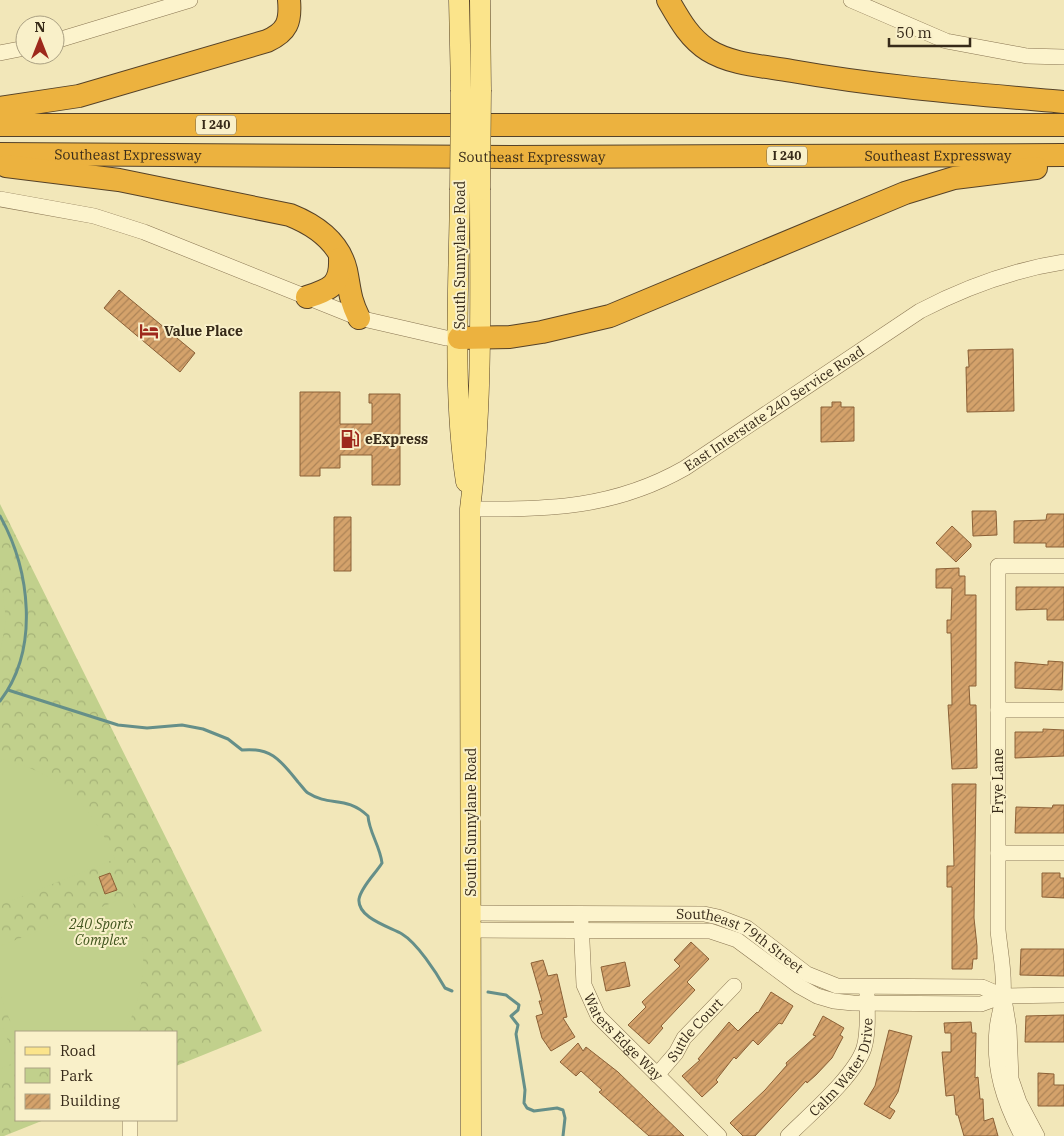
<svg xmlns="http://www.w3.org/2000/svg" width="1064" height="1136" viewBox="0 0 1064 1136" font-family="'IBM Plex Serif',serif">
	<defs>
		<pattern id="park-crowns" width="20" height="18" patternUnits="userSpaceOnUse" patternTransform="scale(1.25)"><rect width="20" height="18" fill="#c1d08c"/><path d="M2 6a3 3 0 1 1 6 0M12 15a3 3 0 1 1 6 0" fill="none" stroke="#a6b378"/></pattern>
		<pattern id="building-hatch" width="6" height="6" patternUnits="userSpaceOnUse" patternTransform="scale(1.25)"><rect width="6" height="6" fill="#d4a26b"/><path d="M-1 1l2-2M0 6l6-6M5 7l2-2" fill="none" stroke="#ad8457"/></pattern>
	</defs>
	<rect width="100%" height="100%" fill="#f2e7b9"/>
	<path fill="url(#park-crowns)" d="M0,504L262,1031L176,1066V1032H16V1120H44L4,1136H0Z"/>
	<path fill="#c1d08c" d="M0,569L6,620L0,653Z
		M0,759C58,771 93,806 115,859L0,905Z
		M130,896C149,940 148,990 124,1032H16V1036L0,995V946Z
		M3,1028L16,1062L0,1069V1029Z"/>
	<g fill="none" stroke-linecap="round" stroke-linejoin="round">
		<path stroke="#658f89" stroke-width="3" d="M0,516C30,570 40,649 0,701
			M8,690L118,725L147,728L182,725L203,729L228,739L242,750C272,747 281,761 298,782C301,785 305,791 308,793C330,807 346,795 368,816C369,832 380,846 382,863C376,873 361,887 359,899C357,918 390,927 402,934C417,943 436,972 445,988L452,991
			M488,992L506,995L519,1005L518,1010L511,1016L518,1025L516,1034L525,1090L524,1103L527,1108L534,1111L557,1108L563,1110L565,1118L563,1136"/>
	</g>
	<path fill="url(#building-hatch)" stroke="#8b6036" d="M119,290L195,353L180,372L104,308Z
		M1013,349L1014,411L967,412L966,367H969L968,350Z
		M300,392H340V424H372V403H369V394H400V485H372V455H340V468H320V476H300Z
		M832,402H841V407H854V441L821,442V407H832Z
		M972,511H996L997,535L973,536Z
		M1047,514H1064V547H1046V543H1014V521L1046,520Z
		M334,517H351V571H334Z
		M952,526L971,544V547L956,562L936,543Z
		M959,568V576H965V595H976V686H969L970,705H976L977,768L952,769L948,705H952L951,633H947V620H951L952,588H936V569Z
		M1016,587H1064V620H1047V609L1016,610Z
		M1048,661L1063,662L1062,690L1015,688V662L1048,665Z
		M1043,729L1064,730V756L1015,758V732H1043Z
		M952,784H976L974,918L977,946V959H973L972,969H952V887H947V866H954Z
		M1053,805H1064V833H1015L1016,807L1052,808Z
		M110,873L117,890L105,894L99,877Z
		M1042,873H1060V878H1064V898L1042,897Z
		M691,942L709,959L687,982L695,990L661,1026L663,1028L649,1044L628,1025L646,1007L642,1002L680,966L674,960Z
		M1021,949H1064V976L1020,975Z
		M543,960L548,976L557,974L567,1017L563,1018L575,1037L551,1051L542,1038L536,1016L543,1014L539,1001H542L531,963Z
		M625,962L630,986L606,991L601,967Z
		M771,992L793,1006L782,1024L779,1023L758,1045L753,1040L736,1059L734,1057L716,1080L718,1082L702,1097L682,1076L700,1060L698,1059L729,1022L738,1031L757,1012L758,1013Z
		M1064,1015V1042H1025L1026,1016Z
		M823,1016L844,1028L840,1035L843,1037L832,1058L816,1075L807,1083L806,1081L755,1136H743L730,1123L765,1090L787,1065L786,1063L816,1036L813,1035Z
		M971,1022L972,1033H976L975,1078L978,1077L980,1099H983L984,1121L993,1118L998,1136H964L958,1115H956L954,1095L946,1096L942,1052H951V1033H945L944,1023Z
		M889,1030L912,1036L898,1092L889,1107L895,1111L890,1119L864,1104L875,1086Z
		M578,1043L583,1051L586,1047L618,1072L684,1136H649L599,1092L602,1090L581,1071L576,1076L560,1062Z
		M1038,1073L1054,1074V1085H1064V1106H1038Z"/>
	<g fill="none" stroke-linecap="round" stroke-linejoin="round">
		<g stroke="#897552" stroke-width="16">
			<g id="minor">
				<path d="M851,0L946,41L1027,56L1064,57"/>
				<path d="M55,41L190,0"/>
				<path d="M0,53L25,48"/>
				<path d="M0,199L94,216L144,232L359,318L446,338H459"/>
				<path id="s1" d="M470,509C548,510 615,508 685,468L920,311C966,287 1012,270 1064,262"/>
				<path d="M998,710H1064"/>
				<path d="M998,853H1064"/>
				<path id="s2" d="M471,913L704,914L718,917L747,928L807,974L837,986L982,987L1003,996"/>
				<path id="s3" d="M581,920L584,985L598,1016L719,1136"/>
				<path d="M471,930L710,931L737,940L799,986L817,996L834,1001L853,1003L981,1004L1003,996L1064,995"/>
				<path d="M1005,1005L1009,1029L1011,1079L1019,1102L1037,1136"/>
				<path id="s4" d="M657,1075L676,1053L684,1038L734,986"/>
				<path d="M130,1120V1136"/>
				<path id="s5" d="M788,1136C810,1114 855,1076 864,1048C869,1031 867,1010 867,993"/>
				<path d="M1022,1136C1004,1101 993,1069 997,1029C998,1018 1002,1007 1003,995C1005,973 1000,952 998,930V566H1064"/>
			</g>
		</g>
		<g stroke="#564228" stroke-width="21">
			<path id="major" d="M459,0L461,90
				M480,0L481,90
				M460,190C459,284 452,390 466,482
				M471,1136L470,509C483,403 480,297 480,190"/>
		</g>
		<g stroke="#564228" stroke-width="24">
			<g id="highway">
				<path d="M668,0C679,19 689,38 708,50C732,65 764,66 792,71C882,87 973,94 1064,102"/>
				<path d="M0,108L79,96L267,41C287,32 291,22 289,0"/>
				<path d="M0,125H1064"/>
				<path id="s6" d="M0,154L510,157L1064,155"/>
				<path d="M6,166L119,180L290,215C315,225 339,241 346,270C350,289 349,298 359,318"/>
				<path d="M307,297C331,289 341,285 340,259"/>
				<path d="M459,338L510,337L542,332L610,316L905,193L954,178L1036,168"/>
			</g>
		</g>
		<use href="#minor" stroke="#fcf3cc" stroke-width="15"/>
		<use href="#major" stroke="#fbe48b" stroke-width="20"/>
		<use href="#highway" stroke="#ecb23f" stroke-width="22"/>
		<g stroke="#564228" stroke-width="21" stroke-linecap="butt">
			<path id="major-bridge" d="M460,190L461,90
				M480,190L481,90"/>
		</g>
		<use href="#major-bridge" stroke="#fbe48b" stroke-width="20"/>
	</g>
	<defs>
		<g id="hotel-bare" transform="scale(1.5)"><path d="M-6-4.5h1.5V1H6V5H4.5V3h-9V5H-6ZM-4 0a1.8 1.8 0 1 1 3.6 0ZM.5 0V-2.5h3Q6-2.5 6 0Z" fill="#9e291d" stroke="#f9f0c9" stroke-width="2.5" paint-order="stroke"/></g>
		<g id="fuel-bare" transform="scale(1.5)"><path d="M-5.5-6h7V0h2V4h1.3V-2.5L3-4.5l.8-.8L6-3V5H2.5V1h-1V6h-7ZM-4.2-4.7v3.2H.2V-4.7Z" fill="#9e291d" stroke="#f9f0c9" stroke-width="2.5" paint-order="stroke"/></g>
	</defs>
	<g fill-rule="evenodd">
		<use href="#hotel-bare" x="149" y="331"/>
		<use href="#fuel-bare" x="350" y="439"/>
	</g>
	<g text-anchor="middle" stroke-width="4" stroke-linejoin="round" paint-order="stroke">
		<g fill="#f9f0c9" stroke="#71654e" stroke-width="1">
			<rect x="196" y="115.5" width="40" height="19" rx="4"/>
			<rect x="767" y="146.5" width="40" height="19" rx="4"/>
		</g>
		<g font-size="12" font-weight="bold" fill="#372a19">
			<text x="216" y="129">I 240</text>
			<text x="787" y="160">I 240</text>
		</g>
		<g font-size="14" fill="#372a19" stroke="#f9f0c9">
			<text dy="5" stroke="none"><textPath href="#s6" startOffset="128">Southeast Expressway</textPath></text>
			<text dy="5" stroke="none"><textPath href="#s6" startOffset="938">Southeast Expressway</textPath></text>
			<text dy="5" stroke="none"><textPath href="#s6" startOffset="532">Southeast Expressway</textPath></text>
			<text transform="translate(460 255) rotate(-90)" y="5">South Sunnylane Road</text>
			<text dy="5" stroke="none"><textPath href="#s1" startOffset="329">East Interstate 240 Service Road</textPath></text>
			<text transform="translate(998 781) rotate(-90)" y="5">Frye Lane</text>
			<text transform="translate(471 822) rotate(-90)" y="5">South Sunnylane Road</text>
			<text dy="5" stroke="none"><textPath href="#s2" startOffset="276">Southeast 79th Street</textPath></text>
			<text dy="5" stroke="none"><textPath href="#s4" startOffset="59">Suttle Court</textPath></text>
			<text dy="5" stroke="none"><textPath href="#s3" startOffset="131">Waters Edge Way</textPath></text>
			<text dy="5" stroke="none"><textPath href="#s5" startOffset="90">Calm Water Drive</textPath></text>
		</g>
		<g font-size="14" font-weight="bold" fill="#372a19" stroke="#f9f0c9" text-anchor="start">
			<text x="164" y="336">Value Place</text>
			<text x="365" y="444">eExpress</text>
		</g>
		<g font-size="14" font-style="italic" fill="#41551e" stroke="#f9f0c9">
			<text x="101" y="929">240 Sports<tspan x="101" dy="16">Complex</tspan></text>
		</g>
	</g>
	<rect x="15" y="1031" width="162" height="90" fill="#f9f0c9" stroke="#aba183"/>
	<rect x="25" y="1047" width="25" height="8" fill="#fbe48b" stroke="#aba183"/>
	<text x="60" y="1056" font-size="15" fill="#372a19">Road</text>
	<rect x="25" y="1068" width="25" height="15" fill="url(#park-crowns)" stroke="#aba183"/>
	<text x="60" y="1081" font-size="15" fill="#372a19">Park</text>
	<rect x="25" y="1094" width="25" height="15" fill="url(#building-hatch)" stroke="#aba183"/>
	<text x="60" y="1106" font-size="15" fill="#372a19">Building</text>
	<g transform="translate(40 40)"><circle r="24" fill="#f9f0c9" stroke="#aba183"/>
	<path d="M0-4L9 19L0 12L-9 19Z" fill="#9e291d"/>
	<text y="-8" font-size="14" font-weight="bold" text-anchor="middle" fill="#372a19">N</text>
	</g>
	<path d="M889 38v8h81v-8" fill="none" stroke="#372a19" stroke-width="2.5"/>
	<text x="896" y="38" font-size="15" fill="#372a19" stroke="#f9f0c9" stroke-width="4" paint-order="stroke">50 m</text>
</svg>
